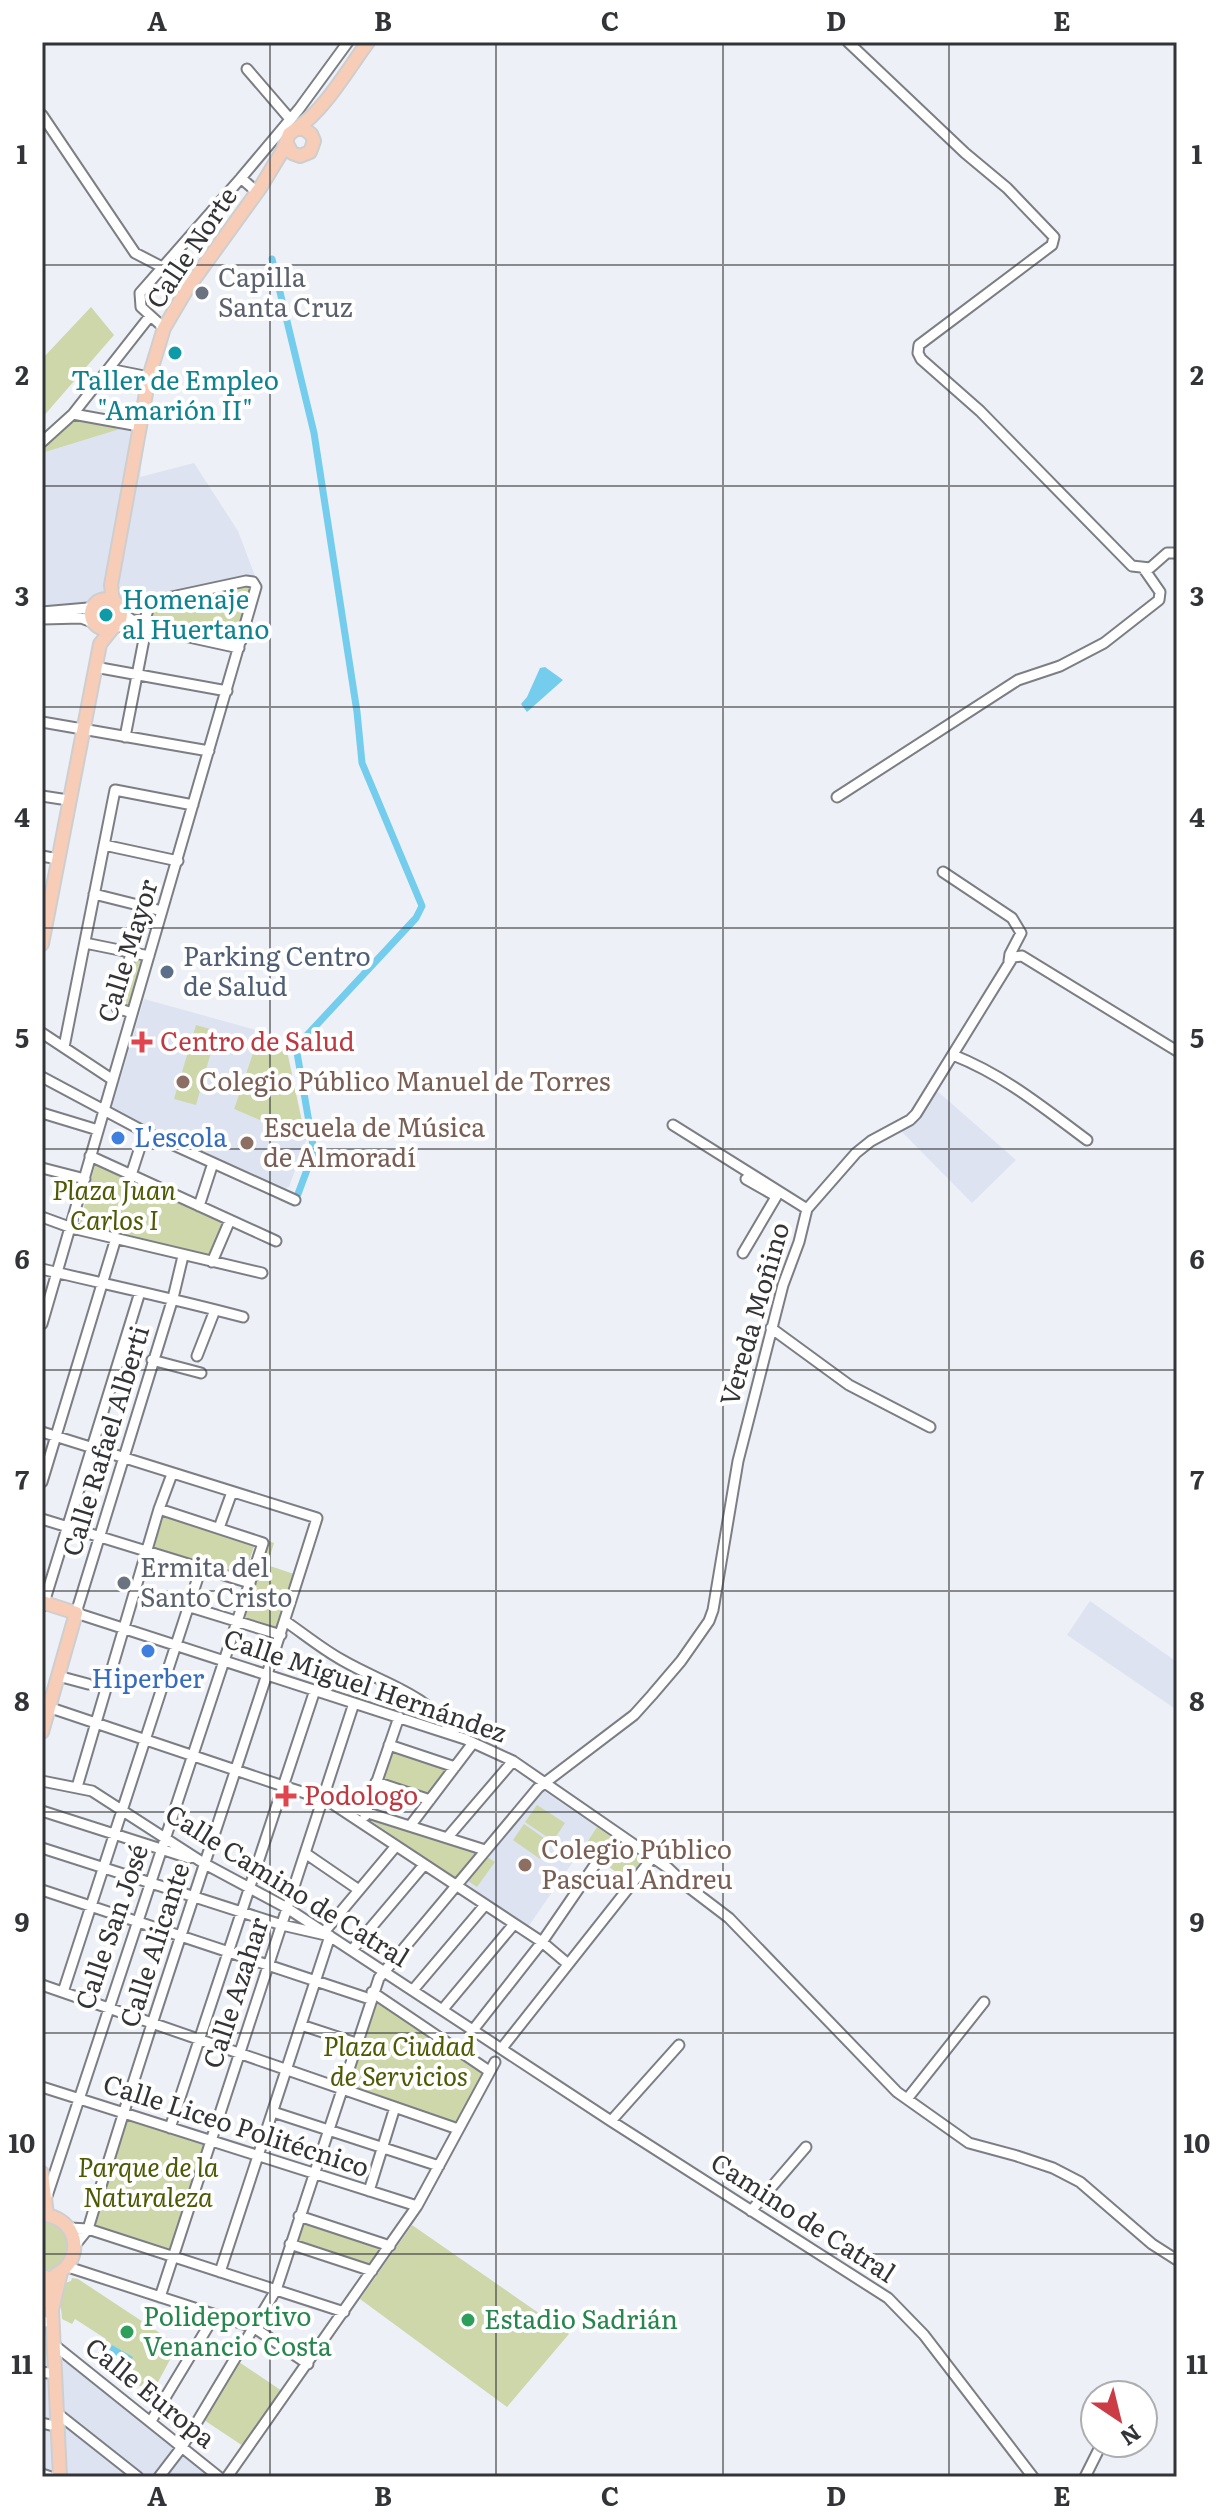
<svg xmlns="http://www.w3.org/2000/svg" width="1219" height="2519" viewBox="0 0 1219 2519" font-family="Literata,serif">
	<rect width="100%" height="100%" fill="#edf0f7"/>
	<path fill="#dee3f1" d="M120,429L145,435L140,477L194,463L238,531L255,576L121,604L107,596L93,601L89,606L42,607V453Z
		M144,999L260,1031L234,1109L306,1140L289,1187L285,1188L111,1111Z
		M936,1090L1016,1160L972,1203L902,1132Z
		M1090,1601L1177,1662L1174,1708L1067,1635Z
		M541,1789L597,1827L528,1927L464,1882Z
		M42,2340L63,2358L214,2477H63L42,2469Z"/>
	<path fill="#cdd7aa" d="M91,307L114,335L42,418V359Z
		M79,420L120,429L42,453V448L71,421Z
		M243,585L248,586L251,593L239,634L234,637L155,622C149,616 152,611 155,604Z
		M96 615a10 10 0 1 1 20 0a10 10 0 1 1-20 0Z
		M132,959L145,962L130,1010L120,1007Z
		M196,1025L217,1031L196,1105L174,1099Z
		M259,1035L286,1046L306,1140L234,1109Z
		M95,1165L225,1224L210,1257L79,1226Z
		M164,1515L255,1544L244,1576L154,1547Z
		M268,1541L274,1543L267,1565L297,1575L278,1629L244,1618Z
		M393,1750L449,1767L428,1797L381,1779L390,1751Z
		M537,1805L565,1823L553,1841L525,1822Z
		M370,1820H372L478,1851L456,1879Z
		M524,1824L551,1843L540,1859L513,1840Z
		M597,1827L643,1859L627,1880L583,1848Z
		M486,1856L495,1862L477,1887L468,1881Z
		M381,2002L484,2071L485,2076L459,2121L454,2123L351,2087L348,2083L375,2004Z
		M128,2118L203,2142L206,2145L172,2247L169,2250L93,2226L124,2120Z
		M42,2221C79,2222 77,2271 42,2270Z
		M305,2221L381,2247L382,2249L372,2265L368,2266L298,2243L296,2241Z
		M412,2225L569,2334L507,2407L360,2299Z
		M72,2278L78,2279L178,2345L152,2393L94,2359L106,2339L75,2319L72,2324L62,2319L60,2298L65,2283L71,2281Z
		M239,2362L282,2391L243,2446L204,2420Z"/>
	<path fill="#74cdec" d="M545,667L563,680L527,712L521,704L527,697L540,668Z
		M112,2345L133,2357L127,2367L106,2355Z"/>
	<g fill="none" stroke-linecap="round" stroke-linejoin="round">
		<path stroke="#74cdec" stroke-width="7" d="M272,259L314,433L357,712L362,763L422,906L416,918L296,1047L314,1151L298,1194"/>
		<g stroke="#7c7e84" stroke-width="13">
			<path id="minor" d="M848,42L965,153L1007,188L1054,237L1052,245L919,345L918,353L921,359L980,411L1132,566L1150,568L1167,553H1177
				M247,69L290,119
				M42,115L135,253L164,268
				M241,178L299,109L348,42
				M164,328L141,307L140,293L241,178L257,192
				M109,369L149,377
				M73,414L139,426
				M42,442L73,414L150,316
				M42,612L88,608L93,606
				M121,612L132,620L140,621
				M42,619L81,618L92,622
				M154,624L241,641
				M115,627L134,625L239,648
				M95,667L227,691
				M42,722L209,751
				M125,737L146,629
				M42,796L68,800
				M837,797L1018,680L1060,666L1104,643L1159,600L1160,592L1144,569
				M104,845L178,861
				M42,856L58,859
				M943,872L1012,918L1021,933L1010,954L1009,961
				M94,894L162,911
				M85,943L149,956
				M131,953L117,1008L132,1013
				M42,1033L113,1080
				M64,1047L115,790L193,805
				M953,1055C1004,1075 1044,1108 1087,1140
				M42,1077L145,1132L295,1200
				M42,1113L98,1130
				M673,1125L807,1209
				M90,1156L276,1241
				M42,1168L85,1179
				M131,1175L145,1132
				M746,1179L774,1195
				M199,1206L213,1163
				M42,1217L72,1228L262,1273
				M743,1253L776,1197
				M183,1256L173,1298L76,1613L465,1739L513,1761L668,1868L687,1886L729,1918L897,2092L969,2143L1017,2156L1053,2168L1080,2182L1152,2244L1177,2260
				M212,1262L230,1220
				M42,1269C109,1285 176,1299 243,1317
				M42,1324L256,587L253,582L246,581L153,601L150,604L144,622
				M771,1328L849,1385L930,1427
				M197,1356L215,1310
				M152,1360L201,1373
				M42,1432L317,1518C243,1756 159,1991 88,2229L76,2244
				M42,1482L116,1238
				M42,1519L250,1583
				M219,1528L232,1492
				M135,1590L281,1635
				M43,1606L140,1292
				M285,1621C304,1634 322,1649 342,1660C387,1686 424,1691 456,1736
				M58,1676L88,1684
				M42,1705L283,1786L485,1850
				M389,1745L455,1767
				M42,1781L92,1791L205,1864L287,1908L611,2121L888,2298L924,2335L1033,2477
				M376,1782L430,1800
				M77,1787L159,1509L172,1474
				M333,1804L542,1942L568,1964
				M42,1811L189,1858
				M365,1816L399,1717
				M410,1826L473,1743
				M447,1838L513,1761
				M42,1848L282,1925L330,1936L220,2272
				M305,1853L359,1890
				M42,1890L370,1999
				M324,1932L396,1846
				M352,1950L424,1865
				M42,1985L458,2129
				M413,1990L485,1905
				M63,1992L201,1568
				M372,1992L489,2071
				M443,2009L514,1924
				M301,2025L356,2043
				M473,2030L542,1942L599,1859
				M502,2048L653,1857
				M42,2087L417,2206
				M907,2099L984,2002
				M273,2112L439,2166
				M611,2121L679,2045
				M170,2128L315,1690
				M369,2191L395,2107
				M47,2196L263,1543L159,1509
				M751,2211L806,2147
				M299,2216L390,2246
				M70,2228L88,2229L344,2312
				M290,2244L372,2271
				M68,2267L253,2327L308,2364
				M160,2297L354,1703
				M42,2320L45,2322
				M53,2344L219,2477
				M42,2372L48,2373
				M57,2413L138,2477
				M151,2421L215,2315
				M42,2423L50,2425
				M42,2474L51,2477
				M159,2477L182,2447L276,2290L379,1978L538,1788L634,1715L652,1695L681,1661L709,1621L713,1610L738,1461L783,1285L799,1242L807,1209L856,1153L871,1141L910,1120L916,1114L1013,957L1022,956L1177,1051
				M227,2477L417,2206L495,2062
				M1085,2477L1102,2443"/>
		</g>
		<g stroke="#cececf" stroke-width="16">
			<path id="major" d="M296,129C324,111 348,69 368,42
				M91 614a15 15 0 1 1 30 0a15 15 0 1 1-30 0Z
				M113,601L111,585L149,377L164,328L187,289L260,188L283,150L289,134L296,129H304L311,134L314,141L310,152L300,156L292,153L286,142
				M42,944L100,644L112,629
				M42,1602L76,1613L42,1732
				M42,2173L47,2215
				M42,2215C77,2216 87,2259 55,2275
				M46,2277L48,2288L47,2301
				M60,2477L52,2310L61,2272"/>
		</g>
		<use href="#minor" stroke="#fff" stroke-width="9"/>
		<use href="#major" stroke="#f7cdb8" stroke-width="12"/>
	</g>
	<path fill="none" stroke="#333437" stroke-width="2" stroke-opacity="0.55" d="M270,42V2477M496,42V2477M723,42V2477M949,42V2477M42,265H1177M42,486H1177M42,707H1177M42,928H1177M42,1149H1177M42,1370H1177M42,1591H1177M42,1812H1177M42,2033H1177M42,2254H1177"/>
	<g fill="#6b7280" stroke="#fff" stroke-width="3">
		<circle cx="202" cy="293" r="8"/>
		<circle cx="124" cy="1583" r="8"/>
	</g>
	<g fill="#0f9aa8" stroke="#fff" stroke-width="3">
		<circle cx="175" cy="353" r="8"/>
		<circle cx="106" cy="615" r="8"/>
	</g>
	<circle fill="#5c6f8a" stroke="#fff" stroke-width="3" cx="167" cy="972" r="8"/>
	<g fill="#e0444e" stroke="#fff" stroke-width="3">
		<path d="M138 1030h8v8h8v8h-8v8h-8v-8h-8v-8h8z"/>
		<path d="M282 1784h8v8h8v8h-8v8h-8v-8h-8v-8h8z"/>
	</g>
	<g fill="#8d6e63" stroke="#fff" stroke-width="3">
		<circle cx="183" cy="1082" r="8"/>
		<circle cx="247" cy="1143" r="8"/>
		<circle cx="525" cy="1865" r="8"/>
	</g>
	<g fill="#3f7fe0" stroke="#fff" stroke-width="3">
		<circle cx="118" cy="1138" r="8"/>
		<circle cx="148" cy="1651" r="8"/>
	</g>
	<g fill="#2e9e5b" stroke="#fff" stroke-width="3">
		<circle cx="468" cy="2320" r="8"/>
		<circle cx="127" cy="2332" r="8"/>
	</g>
	<g text-anchor="middle" stroke-width="8" stroke-linejoin="round" paint-order="stroke">
		<g font-size="26" fill="#333437" stroke="#fff">
			<text transform="translate(192 248) rotate(-56)" y="9">Calle Norte</text>
			<text transform="translate(128 951) rotate(-73)" y="9">Calle Mayor</text>
			<text transform="translate(755 1314) rotate(-74)" y="9">Vereda Moñino</text>
			<text transform="translate(106 1441) rotate(-73)" y="9">Calle Rafael Alberti</text>
			<text transform="translate(365 1686) rotate(19)" y="9">Calle Miguel Hernández</text>
			<text transform="translate(287 1886) rotate(32)" y="9">Calle Camino de Catral</text>
			<text transform="translate(112 1927) rotate(-71)" y="9">Calle San José</text>
			<text transform="translate(155 1945) rotate(-72)" y="9">Calle Alicante</text>
			<text transform="translate(236 1993) rotate(-72)" y="9">Calle Azahar</text>
			<text transform="translate(236 2126) rotate(18)" y="9">Calle Liceo Politécnico</text>
			<text transform="translate(803 2218) rotate(33)" y="9">Camino de Catral</text>
			<text transform="translate(150 2393) rotate(39)" y="9">Calle Europa</text>
		</g>
		<g font-size="26" fill="#5b616d" stroke="#fff" text-anchor="start">
			<text x="218" y="287">Capilla<tspan x="218" dy="30">Santa Cruz</tspan></text>
			<text x="140" y="1577">Ermita del<tspan x="140" dy="30">Santo Cristo</tspan></text>
		</g>
		<g font-size="26" fill="#0d838f" stroke="#fff">
			<text x="175" y="390">Taller de Empleo<tspan x="175" dy="30">"Amarión II"</tspan></text>
			<text x="122" y="609" text-anchor="start">Homenaje<tspan x="122" dy="30">al Huertano</tspan></text>
		</g>
		<g font-size="26" fill="#4e5e75" stroke="#fff" text-anchor="start">
			<text x="183" y="966">Parking Centro<tspan x="183" dy="30">de Salud</tspan></text>
		</g>
		<g font-size="26" fill="#be3a42" stroke="#fff" text-anchor="start">
			<text x="160" y="1051">Centro de Salud</text>
			<text x="304" y="1805">Podologo</text>
		</g>
		<g font-size="26" fill="#785e54" stroke="#fff" text-anchor="start">
			<text x="199" y="1091">Colegio Público Manuel de Torres</text>
			<text x="263" y="1137">Escuela de Música<tspan x="263" dy="30">de Almoradí</tspan></text>
			<text x="541" y="1859">Colegio Público<tspan x="541" dy="30">Pascual Andreu</tspan></text>
		</g>
		<g font-size="26" fill="#366cbe" stroke="#fff" text-anchor="start">
			<text x="134" y="1147">L'escola</text>
			<text x="148" y="1688" text-anchor="middle">Hiperber</text>
		</g>
		<g font-size="26" font-style="italic" fill="#4e5903" stroke="#fff">
			<text x="114" y="1200">Plaza Juan<tspan x="114" dy="30">Carlos I</tspan></text>
			<text x="399" y="2056">Plaza Ciudad<tspan x="399" dy="30">de Servicios</tspan></text>
			<text x="148" y="2177">Parque de la<tspan x="148" dy="30">Naturaleza</tspan></text>
		</g>
		<g font-size="26" fill="#27864d" stroke="#fff" text-anchor="start">
			<text x="143" y="2326">Polideportivo<tspan x="143" dy="30">Venancio Costa</tspan></text>
			<text x="484" y="2329">Estadio Sadrián</text>
		</g>
	</g>
	<rect width="1219" height="2519" fill="none" stroke="#ffffff" stroke-width="88"/>
	<g transform="translate(1119 2419) rotate(145)"><circle r="38" fill="#ffffff" stroke="#adaeaf" stroke-width="2"/>
	<path d="M0-6L14 30L0 20L-14 30Z" fill="#cc3c45"/>
	<text y="-12" font-size="22" font-weight="bold" text-anchor="middle" fill="#333437">N</text>
	</g>
	<rect x="44" y="44" width="1131" height="2431" fill="none" stroke="#333437" stroke-width="3"/>
	<g font-size="26" text-anchor="middle" font-weight="bold" fill="#333437">
		<text x="157" y="31">A</text>
		<text x="383" y="31">B</text>
		<text x="610" y="31">C</text>
		<text x="836" y="31">D</text>
		<text x="1062" y="31">E</text>
		<text x="22" y="164">1</text>
		<text x="1197" y="164">1</text>
		<text x="22" y="385">2</text>
		<text x="1197" y="385">2</text>
		<text x="22" y="606">3</text>
		<text x="1197" y="606">3</text>
		<text x="22" y="827">4</text>
		<text x="1197" y="827">4</text>
		<text x="22" y="1048">5</text>
		<text x="1197" y="1048">5</text>
		<text x="22" y="1269">6</text>
		<text x="1197" y="1269">6</text>
		<text x="22" y="1490">7</text>
		<text x="1197" y="1490">7</text>
		<text x="22" y="1711">8</text>
		<text x="1197" y="1711">8</text>
		<text x="22" y="1932">9</text>
		<text x="1197" y="1932">9</text>
		<text x="22" y="2153">10</text>
		<text x="1197" y="2153">10</text>
		<text x="22" y="2374">11</text>
		<text x="1197" y="2374">11</text>
		<text x="157" y="2506">A</text>
		<text x="383" y="2506">B</text>
		<text x="610" y="2506">C</text>
		<text x="836" y="2506">D</text>
		<text x="1062" y="2506">E</text>
	</g>
</svg>
